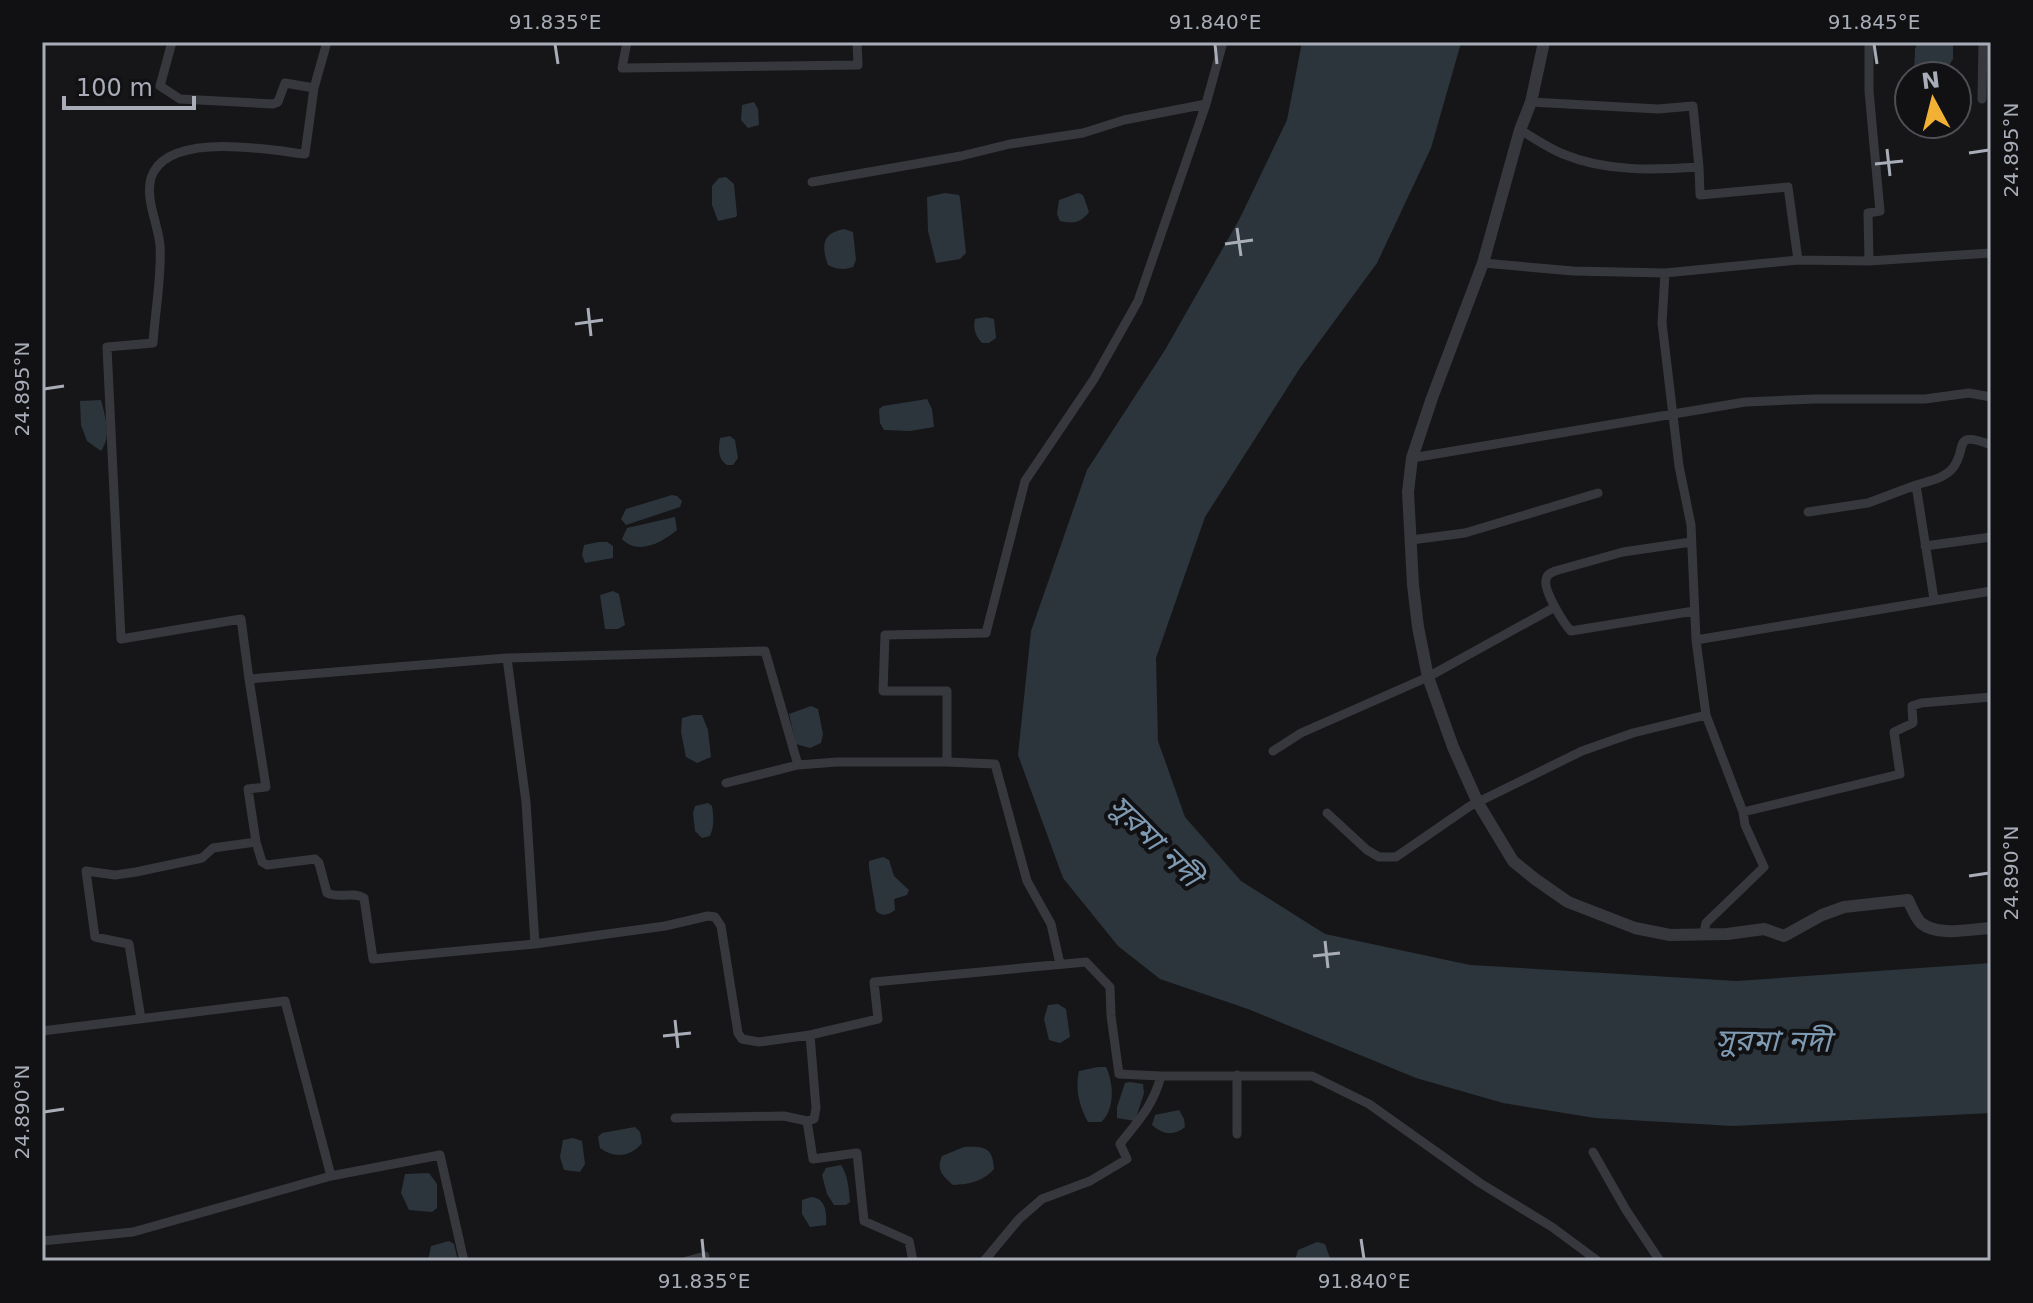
<svg xmlns="http://www.w3.org/2000/svg" width="2033" height="1303" viewBox="0 0 2033 1303" font-family="'DejaVu Sans','Noto Sans Bengali',sans-serif">
	<rect width="100%" height="100%" fill="#161618"/>
	<path fill="#2c353c" d="M1302,42L1461,43L1431,148L1377,263L1300,368L1205,517L1156,658L1158,741L1185,817L1241,881L1325,934L1470,965L1737,981L1991,963V1113L1733,1126L1595,1118L1503,1103L1416,1078L1248,1009L1160,979L1118,946L1063,878L1018,755L1031,631L1087,470L1165,350L1240,218L1287,120Z
		M1918,42H1953V59L1948,67L1940,68L1934,75L1914,76L1915,49Z
		M754,102L758,109L759,125L748,128L741,120L742,105Z
		M726,177L734,184L737,215L736,217L718,221L712,205V186L719,178Z
		M945,193L959,195L960,198L966,253L960,259L936,263L928,231L927,197Z
		M1078,193L1083,195L1089,212C1081,223 1073,224 1060,221L1057,214L1059,200Z
		M844,229L853,232L856,260L853,267C844,270 837,270 828,265C821,246 822,233 844,229Z
		M986,317L994,319L996,338L989,343H982C975,336 973,328 975,319Z
		M927,399L932,409L934,427L910,431L884,430L880,423L879,409L883,406Z
		M101,400C105,416 112,436 101,451L87,441L81,425L80,401Z
		M730,436L735,440L738,458L733,465H727C718,459 718,449 720,438Z
		M672,495L677,496L682,501L680,507L626,525L621,519L626,509Z
		M675,517L677,530C663,542 638,556 622,539L627,528Z
		M599,542H607L613,546V558L585,563L582,555L584,545Z
		M613,591L619,594L625,625L618,629H605L600,595Z
		M811,706L818,709L823,734L821,743L810,748L796,744L789,714Z
		M693,715H702L708,730L711,757L697,763L686,757L681,732L682,718Z
		M708,803L712,806C714,817 714,827 710,836L702,838L695,831L693,813L695,806Z
		M883,857L889,860L894,876L909,890L907,895L894,899L895,910C888,915 883,917 876,911L869,868V861Z
		M1058,1004L1066,1009L1070,1037L1060,1043L1049,1040L1044,1019L1048,1005Z
		M1098,1067H1106C1114,1083 1115,1110 1101,1122H1088C1079,1106 1075,1089 1079,1071Z
		M1130,1082L1143,1084L1144,1093L1135,1121L1117,1118V1107L1125,1083Z
		M1179,1110L1184,1119L1185,1127C1174,1136 1163,1135 1152,1125L1155,1115Z
		M635,1127L640,1132L642,1143C631,1157 614,1159 600,1148L598,1137L602,1133Z
		M573,1138L582,1141L585,1164L580,1172L564,1170L560,1157L563,1140Z
		M964,1147C984,1146 993,1147 994,1169C982,1182 970,1184 953,1185C942,1175 936,1170 942,1156Z
		M841,1165C848,1175 849,1190 850,1202L846,1205H834L827,1194L822,1175L826,1168Z
		M429,1173L437,1184V1208L432,1212L409,1210L401,1193L405,1174Z
		M811,1197C826,1198 827,1213 826,1225L810,1227L802,1214V1200Z
		M449,1241L454,1244L458,1261H428L431,1246Z
		M1317,1242L1325,1244L1331,1261H1295L1298,1250Z"/>
	<g fill="none" stroke-linecap="round" stroke-linejoin="round">
		<path stroke="#37383d" stroke-width="9" d="M172,42L160,86L180,99L273,104L278,102L285,83L314,88
			M327,42L314,88L305,154C269,150 166,130 151,178C145,199 158,224 160,245C162,275 155,312 153,343L107,347L121,639L241,619L249,679L507,658L526,802L535,944
			M627,42L622,68L858,65L857,42
			M1982,99L1983,42
			M1531,102L1658,109L1693,106L1699,167
			M1520,130C1534,138 1548,148 1563,154C1606,172 1654,170 1699,167L1700,195L1788,187L1798,260
			M812,182L961,156L1010,144L1083,133L1124,120L1206,104
			M1869,261L1868,213L1880,211L1869,91V42
			M1483,263L1573,271L1665,273L1798,260L1869,261L1991,253
			M1665,273L1662,323L1679,466L1691,525L1696,640L1706,715L1743,812L1745,825L1764,867L1706,923L1704,933
			M1412,458L1745,402L1814,399H1925L1969,393L1991,397
			M1916,485C1928,481 1943,479 1952,469C1969,450 1950,429 1991,445
			M1808,512L1868,503L1916,485L1934,599
			M1411,540L1465,533L1598,493
			M1691,542L1623,552L1555,571C1550,573 1547,574 1546,580C1543,590 1564,624 1571,631L1694,611
			M1925,546L1991,537
			M1696,640L1991,591
			M507,658L765,651L798,765
			M1273,751L1301,733L1428,677L1555,607
			M726,783L798,765L837,762H947
			M1743,812L1900,774L1894,732L1913,723L1912,706L1921,703L1991,697
			M1327,813L1367,850L1379,857H1396L1470,806L1582,751L1633,733L1706,715
			M256,842L262,862L267,865L315,859L319,863L327,893C339,899 353,891 364,898L373,959L535,944L665,926L708,916L715,917L721,926L738,1033L742,1039L759,1042L810,1035
			M1060,964L1051,924L1027,881L995,764L947,762V691H883L885,635L986,633L1025,481L1094,379L1138,301L1206,104L1223,42
			M141,1019L129,944L95,937L86,871L115,875L136,872L202,858L213,848L256,842L248,789L266,787L249,679
			M42,1031L285,1001L331,1176
			M1237,1075V1134
			M675,1118L784,1116L807,1121
			M1593,1152L1626,1210L1660,1261
			M42,1241L133,1232L331,1176L440,1155L464,1261
			M687,1261L705,1256
			M913,1261L909,1241L864,1221L857,1153L813,1159L807,1121L814,1119L816,1108L810,1035L878,1019L874,982L1086,962L1110,987L1111,1016L1119,1074L1161,1076H1312L1369,1104L1480,1183L1552,1227L1598,1261
			M984,1261L1019,1219L1042,1199L1090,1181L1127,1159L1120,1144C1138,1121 1153,1106 1161,1076"/>
		<path stroke="#37383d" stroke-width="12" d="M1544,42L1531,102L1520,130L1483,263L1432,398L1412,458L1408,492L1413,585L1418,627L1428,677L1453,747L1478,803L1513,861L1535,879L1568,902L1635,928L1670,935L1727,934L1764,929L1784,936L1822,915L1844,907L1908,900C1912,908 1915,917 1921,923C1938,937 1970,929 1991,928"/>
	</g>
	<path fill="none" stroke="#a8adb8" stroke-width="3" d="M555,44L558,64M1215,44L1217,64M1874,44L1877,64M1887,149L1890,176M1969,153L1989,150M1875,164L1903,161M1237,228L1241,256M1225,244L1253,240M588,308L591,336M575,324L603,320M44,389L64,386M1969,876L1989,873M1325,941L1328,968M1313,956L1340,953M675,1020L678,1048M663,1036L691,1033M44,1112L64,1109M702,1239L704,1259M1361,1239L1364,1259"/>
	<g text-anchor="middle" stroke-width="8" stroke-linejoin="round" paint-order="stroke">
		<g font-size="30" font-style="italic" fill="#7f9bb3" stroke="#111113">
			<text transform="translate(1155 841) rotate(45)" y="10">সুরমা নদী</text>
			<text transform="translate(1773 1041) rotate(1)" y="10">সুরমা নদী</text>
		</g>
	</g>
	<rect width="2033" height="1303" fill="none" stroke="#111113" stroke-width="88"/>
	<g transform="translate(1933 100) rotate(353)"><circle r="38" fill="#111113" stroke="#4d4f55" stroke-width="2"/>
	<path d="M0-6L14 30L0 20L-14 30Z" fill="#f2b134"/>
	<text y="-12" font-size="22" font-weight="bold" text-anchor="middle" fill="#a8adb8">N</text>
	</g>
	<path d="M64 96v12h130v-12" fill="none" stroke="#a8adb8" stroke-width="4"/>
	<text x="76" y="96" font-size="24" fill="#a8adb8" stroke="#111113" stroke-width="6" paint-order="stroke">100 m</text>
	<rect x="44" y="44" width="1945" height="1215" fill="none" stroke="#a8adb8" stroke-width="3"/>
	<g font-size="20" text-anchor="middle" fill="#a8adb8">
		<text x="555" y="29">91.835°E</text>
		<text x="1215" y="29">91.840°E</text>
		<text x="1874" y="29">91.845°E</text>
		<text transform="translate(2011 150) rotate(-90)" y="7">24.895°N</text>
		<text transform="translate(22 389) rotate(-90)" y="7">24.895°N</text>
		<text transform="translate(2011 873) rotate(-90)" y="7">24.890°N</text>
		<text transform="translate(22 1112) rotate(-90)" y="7">24.890°N</text>
		<text x="704" y="1288">91.835°E</text>
		<text x="1364" y="1288">91.840°E</text>
	</g>
</svg>
